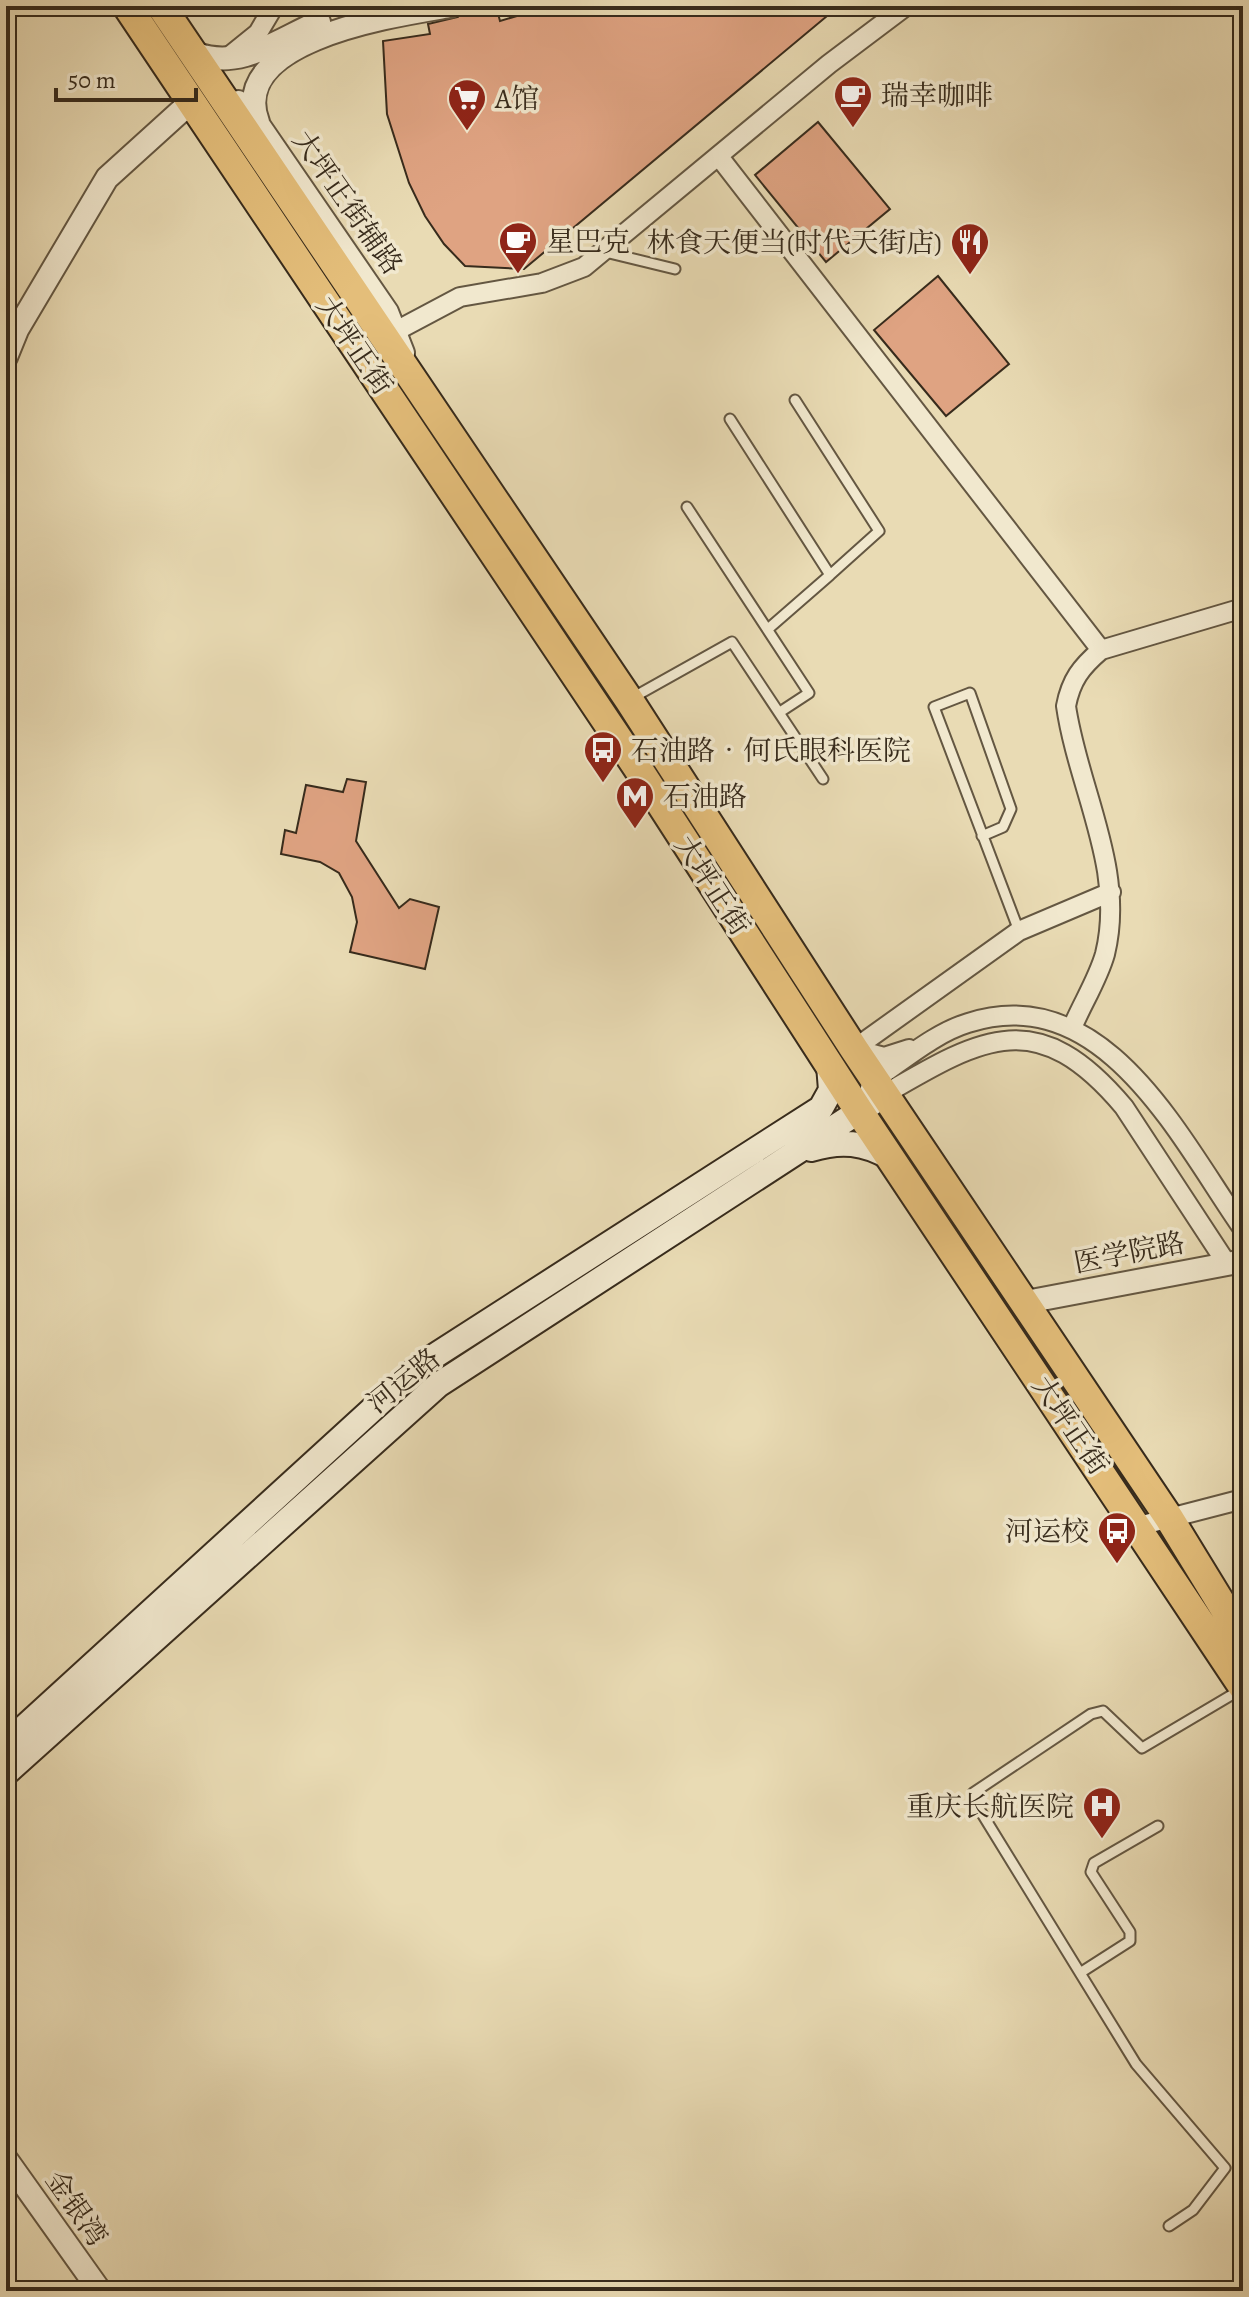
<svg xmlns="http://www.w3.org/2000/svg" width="1249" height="2297" viewBox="0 0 1249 2297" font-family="Alegreya,'Noto Serif SC',serif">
	<rect width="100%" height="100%" fill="#e9dbb4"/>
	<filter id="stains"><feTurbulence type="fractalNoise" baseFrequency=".0025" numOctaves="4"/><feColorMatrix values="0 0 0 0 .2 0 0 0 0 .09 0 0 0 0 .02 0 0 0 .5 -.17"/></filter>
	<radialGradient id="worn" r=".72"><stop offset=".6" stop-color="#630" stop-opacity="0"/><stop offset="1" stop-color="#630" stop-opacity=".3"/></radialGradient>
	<path fill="#dfa382" stroke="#372b1c" stroke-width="2" d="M464,6H496L500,21L550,6H839L524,269L465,266L444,244L425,216L409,183L387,114L383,41L430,34L428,24L458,17Z
		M818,122L890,209L826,262L755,175Z
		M938,276L1009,364L946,416L874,330Z
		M347,779L366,782L356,841L399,908L410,899L439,907L425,969L350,952L357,922L352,897L339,873L320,862L281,854L285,830L296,833L306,785L343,792Z"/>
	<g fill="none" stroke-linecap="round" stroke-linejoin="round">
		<g stroke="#645742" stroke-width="13">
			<path id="service" d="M605,252L675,269
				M795,400L879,531L830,575
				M730,419L830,575L768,629
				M687,507L809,693L780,712
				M632,698L732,642L823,779
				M982,836L1003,827L1011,809L970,693L934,707L1019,931
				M1080,1973L1130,1941V1932L1091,1872L1094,1863L1158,1826
				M1169,2226L1193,2210L1225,2168L1136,2064L973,1799V1793L1091,1714L1103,1711L1142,1748L1240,1690"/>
		</g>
		<g stroke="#645742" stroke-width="22">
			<path id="minor" d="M232,54L258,33L274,6
				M720,158L1101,650C1081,667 1071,680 1066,706C1078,789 1126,869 1105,954C1098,979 1082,1004 1072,1028
				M396,331L460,297L542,283L584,267L829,64L906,6
				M1101,650L1243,608
				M909,1049L884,1057L854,1049L1019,931L1111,892
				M870,1088L874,1080C904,1060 935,1033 968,1023C1104,979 1180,1139 1243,1229
				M885,1094C984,1036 1038,1005 1124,1107L1227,1264
				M1139,1526L1243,1499"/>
		</g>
		<g stroke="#645742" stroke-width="26">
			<path id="tertiary" d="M197,54C241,70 279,39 319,22
				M238,102L260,127L387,312L403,353
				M258,122C226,39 398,15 450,6
				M6,357L17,330L107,178L192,101
				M1026,1302L1243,1261
				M6,2159L100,2291"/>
		</g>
		<g stroke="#372b1c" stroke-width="28">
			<path id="secondary" d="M811,1149C841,1140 864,1142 891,1158
				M6,1744L422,1364L821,1108L831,1090L829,1065
				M6,1773L438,1385L875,1101"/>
		</g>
		<g stroke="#372b1c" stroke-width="32">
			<path id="primary" d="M127,6L637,767L859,1111L1243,1687
				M161,6L629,700L854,1049L1169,1518L1243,1639"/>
		</g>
		<use href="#service" stroke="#f1e8ce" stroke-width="9"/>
		<use href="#minor" stroke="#f1e8ce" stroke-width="18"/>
		<use href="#tertiary" stroke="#f1e8ce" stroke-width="22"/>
		<use href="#secondary" stroke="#f1e8ce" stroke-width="24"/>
		<use href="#primary" stroke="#e4be7a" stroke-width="28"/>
	</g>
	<defs>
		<g id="cafe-pin" transform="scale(2)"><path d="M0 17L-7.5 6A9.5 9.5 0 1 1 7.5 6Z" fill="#8f2418" stroke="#f1e8ce"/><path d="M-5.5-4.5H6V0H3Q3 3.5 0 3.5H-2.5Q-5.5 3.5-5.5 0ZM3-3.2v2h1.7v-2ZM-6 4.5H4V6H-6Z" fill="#fff"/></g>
		<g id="supermarket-pin" transform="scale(2)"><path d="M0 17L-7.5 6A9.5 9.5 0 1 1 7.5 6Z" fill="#8f2418" stroke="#f1e8ce"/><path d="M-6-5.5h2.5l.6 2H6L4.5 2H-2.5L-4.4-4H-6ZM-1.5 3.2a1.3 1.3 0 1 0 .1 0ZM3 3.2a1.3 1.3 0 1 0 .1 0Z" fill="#fff"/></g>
		<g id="restaurant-pin" transform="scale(2)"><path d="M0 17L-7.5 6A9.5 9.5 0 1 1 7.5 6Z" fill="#8f2418" stroke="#f1e8ce"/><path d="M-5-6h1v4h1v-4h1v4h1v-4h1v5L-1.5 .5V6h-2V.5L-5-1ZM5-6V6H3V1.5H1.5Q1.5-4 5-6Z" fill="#fff"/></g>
		<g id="bus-pin" transform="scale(2)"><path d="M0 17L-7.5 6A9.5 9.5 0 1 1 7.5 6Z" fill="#8f2418" stroke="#f1e8ce"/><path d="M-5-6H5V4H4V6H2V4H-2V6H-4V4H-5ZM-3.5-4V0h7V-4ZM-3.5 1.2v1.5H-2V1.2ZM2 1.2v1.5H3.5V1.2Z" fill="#fff"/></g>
		<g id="metro-pin" transform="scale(2)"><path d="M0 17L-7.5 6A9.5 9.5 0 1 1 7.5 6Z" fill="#8f2418" stroke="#f1e8ce"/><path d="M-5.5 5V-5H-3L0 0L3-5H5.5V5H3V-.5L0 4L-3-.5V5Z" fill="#fff"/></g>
		<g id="hospital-pin" transform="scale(2)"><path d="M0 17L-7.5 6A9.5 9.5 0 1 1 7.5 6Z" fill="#8f2418" stroke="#f1e8ce"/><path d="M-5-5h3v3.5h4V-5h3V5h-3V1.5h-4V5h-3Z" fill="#fff"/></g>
	</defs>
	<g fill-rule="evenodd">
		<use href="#cafe-pin" x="853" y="95"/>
		<use href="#supermarket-pin" x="467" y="98"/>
		<use href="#cafe-pin" x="518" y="241"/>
		<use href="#restaurant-pin" x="970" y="242"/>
		<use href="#bus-pin" x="603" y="750"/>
		<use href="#metro-pin" x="635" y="796"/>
		<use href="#bus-pin" x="1117" y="1531"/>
		<use href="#hospital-pin" x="1102" y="1806"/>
	</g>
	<g text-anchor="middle" stroke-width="7" stroke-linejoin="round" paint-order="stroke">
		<g font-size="28" fill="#372b1c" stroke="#f1e8ce" text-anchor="start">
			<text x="881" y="105">瑞幸咖啡</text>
			<text x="495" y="108">A馆</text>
			<text x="546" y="251">星巴克</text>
			<text x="942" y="252" text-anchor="end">林食天便当(时代天街店)</text>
			<text x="631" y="760">石油路‧何氏眼科医院</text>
			<text x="663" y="806">石油路</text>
			<text x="1089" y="1541" text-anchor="end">河运校</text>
			<text x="1074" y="1816" text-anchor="end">重庆长航医院</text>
		</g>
		<g font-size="28" fill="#372b1c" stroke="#f1e8ce">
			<text transform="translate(348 202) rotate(55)" y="10">大坪正街辅路</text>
			<text transform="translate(355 345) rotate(56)" y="10">大坪正街</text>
			<text transform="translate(713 885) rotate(57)" y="10">大坪正街</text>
			<text transform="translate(1129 1252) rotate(-11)" y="10">医学院路</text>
			<text transform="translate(403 1380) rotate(-39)" y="10">河运路</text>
			<text transform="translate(1071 1425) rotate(56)" y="10">大坪正街</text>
			<text transform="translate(77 2208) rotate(55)" y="10">金银湾</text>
		</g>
	</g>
	<rect width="1249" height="2297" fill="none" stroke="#e9dbb4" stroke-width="32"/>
	<rect x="8" y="8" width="1233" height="2281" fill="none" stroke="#372b1c" stroke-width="4"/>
	<rect x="16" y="16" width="1217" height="2265" fill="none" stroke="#372b1c" stroke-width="2"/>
	<path d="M56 88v12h140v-12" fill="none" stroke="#372b1c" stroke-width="4"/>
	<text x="68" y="88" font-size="24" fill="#372b1c" stroke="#f1e8ce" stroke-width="6" paint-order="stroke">50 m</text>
	<rect width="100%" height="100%" filter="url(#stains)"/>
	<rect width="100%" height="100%" fill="url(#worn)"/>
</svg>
